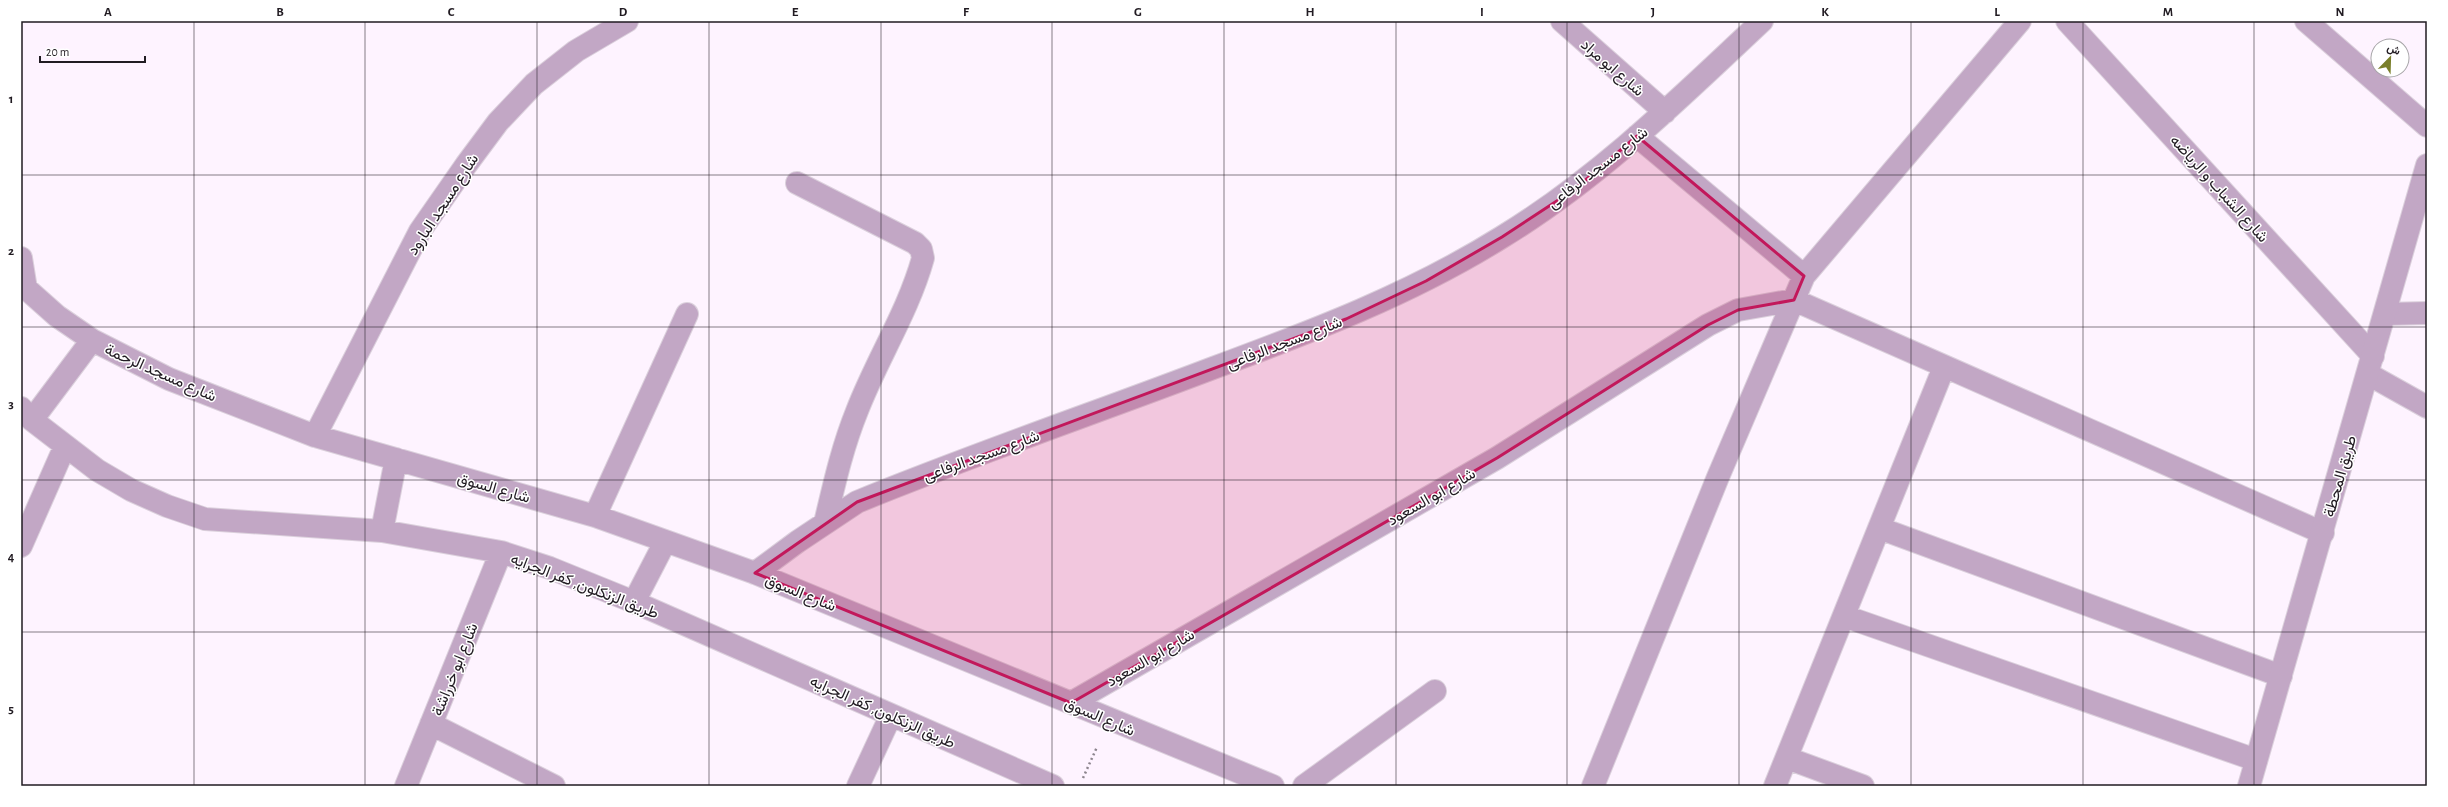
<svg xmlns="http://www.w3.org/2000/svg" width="2448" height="807" viewBox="0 0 2448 807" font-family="'Alegreya Sans',Vazirmatn,sans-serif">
	<rect width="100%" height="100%" fill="#fef3ff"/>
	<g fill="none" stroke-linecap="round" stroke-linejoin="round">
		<g stroke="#dbd0dc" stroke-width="24">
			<path id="minor" d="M1562,21L1665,112
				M2067,21L2373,356
				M2306,21L2427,126
				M1637,136L1804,276
				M797,183L915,243L921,249L923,258C908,312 877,359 857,411C842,448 834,485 825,523
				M21,258L26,289
				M21,284L57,316L92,340L169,379L315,436L595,516L755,573L1273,786
				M2385,314L2427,313
				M2368,374L2427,407
				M21,408L32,420L97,470L131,490L167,506L205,519L382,531L501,552L550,568L634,602L1053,786
				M32,420L92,340
				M315,436L420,231L466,165L498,122L534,84L576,51L627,21
				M595,516L687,314
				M1879,528L2281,676
				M382,531L396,459
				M21,546L65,446
				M755,573L797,542L857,502C974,454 1095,413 1213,368C1313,331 1411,294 1502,237C1599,178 1680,98 1762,21
				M634,602L665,542
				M1844,616L2256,760
				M1071,703L1497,458L1708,325L1738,310L1794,300L2323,533
				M431,724L554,786
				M1787,758L1863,786
				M406,786L501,552
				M858,786L891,715
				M1304,786L1435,691
				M1593,786L1718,477L1804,276L2020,21
				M1775,786L1944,367"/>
		</g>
		<g stroke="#dbd0dc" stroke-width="24">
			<path id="tertiary" d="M2249,786L2427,165"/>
		</g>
		<path stroke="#8c848d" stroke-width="2.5" stroke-dasharray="2 3" stroke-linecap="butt" d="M1083,778L1097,747"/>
		<use href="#minor" stroke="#c2a7c5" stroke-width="22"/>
		<use href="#tertiary" stroke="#c2a7c5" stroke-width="22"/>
	</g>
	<path fill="#c2185b" fill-opacity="0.2" stroke="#c2185b" stroke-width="3" stroke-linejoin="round" d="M1637,136L1804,276L1794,300L1738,310L1708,325L1497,458L1071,703L755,573L857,502L1346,319L1426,281L1502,237L1575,189Z"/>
	<path fill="none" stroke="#211b22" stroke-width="1" stroke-opacity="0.55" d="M194,21V786M365,21V786M537,21V786M709,21V786M881,21V786M1052,21V786M1224,21V786M1396,21V786M1567,21V786M1739,21V786M1911,21V786M2083,21V786M2254,21V786M21,175H2427M21,327H2427M21,480H2427M21,632H2427"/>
	<g text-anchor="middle" stroke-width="3" stroke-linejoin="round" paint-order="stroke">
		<g font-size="16" fill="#211b22" stroke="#fff">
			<text transform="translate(1613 67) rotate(41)" y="6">شارع ابو مراد</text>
			<text transform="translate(1597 167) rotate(-38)" y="6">شارع مسجد الرفاعى</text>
			<text transform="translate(2220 188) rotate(48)" y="6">شارع الشباب و الرياضه</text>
			<text transform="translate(442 204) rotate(-57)" y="6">شارع مسجد البارود</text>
			<text transform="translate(1284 342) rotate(-21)" y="6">شارع مسجد الرفاعى</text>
			<text transform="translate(161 372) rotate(24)" y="6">شارع مسجد الرحمة</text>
			<text transform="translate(981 455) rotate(-20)" y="6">شارع مسجد الرفاعى</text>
			<text transform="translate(2339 476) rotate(-74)" y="6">طريق المحطة</text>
			<text transform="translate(494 487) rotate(16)" y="6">شارع السوق</text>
			<text transform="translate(1431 496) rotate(-30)" y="6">شارع ابو السعود</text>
			<text transform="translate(585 585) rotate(21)" y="6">طريق الزنكلون, كفر الجرايه</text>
			<text transform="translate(801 592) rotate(22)" y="6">شارع السوق</text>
			<text transform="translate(1150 657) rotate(-30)" y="6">شارع ابو السعود</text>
			<text transform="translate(454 669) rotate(-68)" y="6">شارع ابو خرراشة</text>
			<text transform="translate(883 711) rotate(24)" y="6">طريق الزنكلون, كفر الجرايه</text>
			<text transform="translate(1100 716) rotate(23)" y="6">شارع السوق</text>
		</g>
	</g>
	<rect width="2448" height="807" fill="none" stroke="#ffffff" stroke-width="44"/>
	<g transform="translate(2390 58) rotate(23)"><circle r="19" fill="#ffffff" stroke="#a6a4a7"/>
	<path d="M0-3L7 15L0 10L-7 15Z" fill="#7a7f2a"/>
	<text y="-6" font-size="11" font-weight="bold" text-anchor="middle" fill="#211b22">ش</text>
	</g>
	<path d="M40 56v6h105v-6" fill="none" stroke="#211b22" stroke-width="2"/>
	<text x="46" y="56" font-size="12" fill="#211b22" stroke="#ffffff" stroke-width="3" paint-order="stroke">20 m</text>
	<rect x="22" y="22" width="2404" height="763" fill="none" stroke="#211b22" stroke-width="1.5"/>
	<g font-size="13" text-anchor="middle" font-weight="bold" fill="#211b22">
		<text x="108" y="16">A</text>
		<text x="280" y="16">B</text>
		<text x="451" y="16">C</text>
		<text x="623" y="16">D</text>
		<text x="795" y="16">E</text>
		<text x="966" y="16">F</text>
		<text x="1138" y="16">G</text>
		<text x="1310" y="16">H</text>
		<text x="1482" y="16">I</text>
		<text x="1653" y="16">J</text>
		<text x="1825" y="16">K</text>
		<text x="1997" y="16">L</text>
		<text x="2168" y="16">M</text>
		<text x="2340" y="16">N</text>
		<text x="11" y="103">1</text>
		<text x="11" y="255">2</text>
		<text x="11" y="408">3</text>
		<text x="11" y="561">4</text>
		<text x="11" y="713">5</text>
	</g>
</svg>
